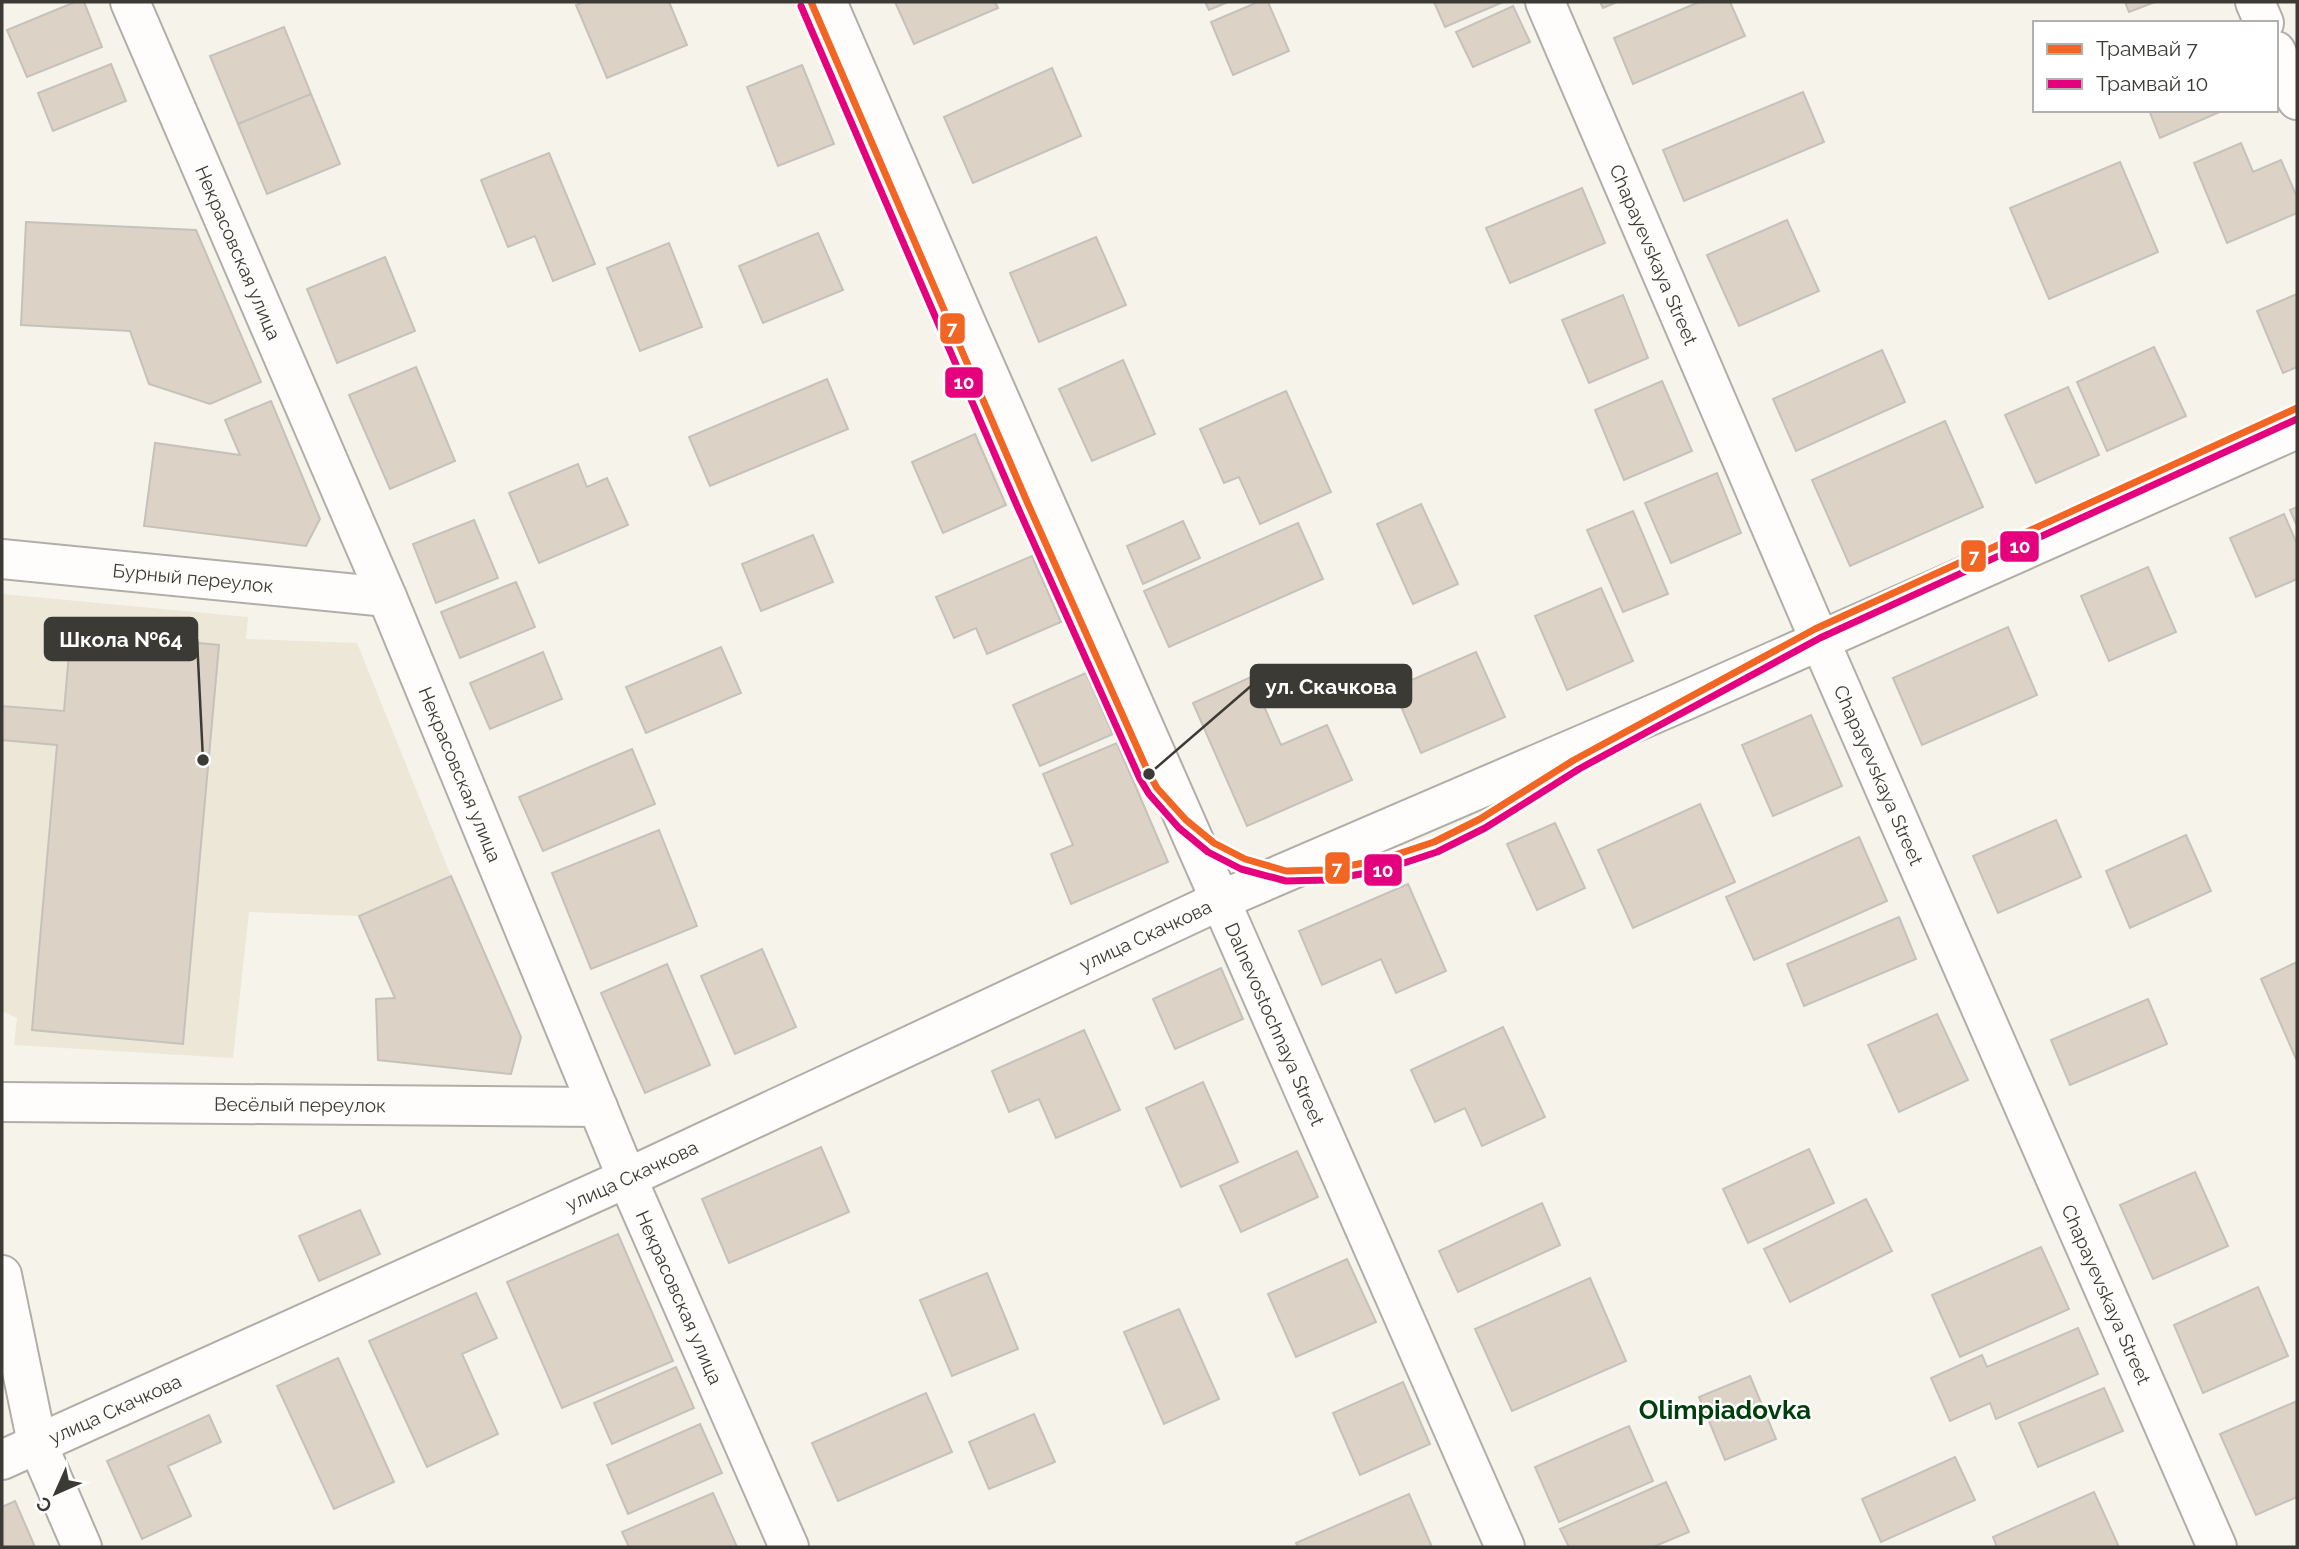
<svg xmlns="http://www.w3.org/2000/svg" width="2299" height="1549" viewBox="0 0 2299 1549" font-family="Raleway,sans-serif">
	<rect width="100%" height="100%" fill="#f6f3ea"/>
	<path fill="#ece7d7" d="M2,594L248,617L246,639L357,643L451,876L359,916L249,912L233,1058L14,1045L17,1018L2,1011Z"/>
	<path fill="#dcd2c6" stroke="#c5c1bb" stroke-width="2" d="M75,2H84L102,47L27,77L7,30Z
		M584,2H669L687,45L607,78L576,5Z
		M895,2H995L998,8L914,44Z
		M1205,2H1228L1209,10Z
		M1258,2H1268L1289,51L1233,75L1211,22Z
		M1434,2H1503L1445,27Z
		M1600,2H1617L1603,8Z
		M1699,2H1730L1745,36L1633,84L1614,38Z
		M2125,2H2155L2129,12Z
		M1513,6L1530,42L1473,67L1456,32Z
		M284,27L311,94L238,124L210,56Z
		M111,64L126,101L53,131L38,93Z
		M802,65L834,144L778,166L747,87Z
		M1052,68L1081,136L973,183L944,117Z
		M1803,92L1824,142L1684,201L1663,150Z
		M311,94L340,164L267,194L238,124Z
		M2149,110H2224L2160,138Z
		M2241,143L2253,172L2281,160L2297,197V213L2227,243L2194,163Z
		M549,153L595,264L553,281L535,236L508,247L481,180Z
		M2120,162L2158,252L2049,299L2010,208Z
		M1582,188L1605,243L1510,283L1486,228Z
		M1787,220L1819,291L1739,326L1707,255Z
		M26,222L196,230L261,382L210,404L149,384L130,331L21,325Z
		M818,233L843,290L763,323L739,266Z
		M1096,237L1126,305L1039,342L1010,273Z
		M669,243L702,327L640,351L607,268Z
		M385,257L415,331L337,363L307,289Z
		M2297,294V367L2283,373L2257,311Z
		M1623,295L1648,358L1589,383L1562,320Z
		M2154,347L2186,416L2107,451L2077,382Z
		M1882,350L1905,402L1796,451L1773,399Z
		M1123,360L1155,434L1092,461L1059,389Z
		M416,367L455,461L390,489L349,395Z
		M827,379L848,429L710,486L689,437Z
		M1662,381L1692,451L1624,480L1595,410Z
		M2068,387L2099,455L2036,483L2005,415Z
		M1286,391L1331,492L1260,524L1239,477L1224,483L1200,429Z
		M271,401L320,519L306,546L144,526L155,443L240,455L225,420Z
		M1945,421L1983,507L1850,566L1812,480Z
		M975,434L1006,505L943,533L912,462Z
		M578,464L587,487L607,478L628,525L539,563L509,493Z
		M1717,473L1741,533L1671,563L1645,503Z
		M1421,504L1458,584L1413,604L1377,524Z
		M2297,507V526L2290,510Z
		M1633,511L1668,594L1623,612L1587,530Z
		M2284,514L2297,544V579L2256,597L2230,538Z
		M474,520L498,578L436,603L413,544Z
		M1183,521L1200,558L1143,584L1127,546Z
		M1298,523L1323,579L1169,647L1144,591Z
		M813,535L833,582L761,611L742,564Z
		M1032,556L1061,622L987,654L976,628L954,638L936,597Z
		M2148,567L2176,632L2109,661L2081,596Z
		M516,582L535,627L460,658L441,612Z
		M1601,588L1633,661L1567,690L1535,616Z
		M2008,627L2037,695L1922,745L1893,678Z
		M71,631L219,645L183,1044L32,1030L57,745L2,740V706L64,711Z
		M721,647L741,693L646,733L626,687Z
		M543,652L562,699L490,729L470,683Z
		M1476,652L1505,717L1421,753L1393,688Z
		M1086,673L1113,734L1040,766L1013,705Z
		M1251,677L1281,745L1327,725L1352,780L1247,826L1193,703Z
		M1811,715L1842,786L1773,816L1742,745Z
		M1117,743L1168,862L1071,904L1051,854L1073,845L1043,774Z
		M632,749L655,804L543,851L519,797Z
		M1700,804L1735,882L1633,928L1598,850Z
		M2056,820L2081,877L1998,913L1973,856Z
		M1555,823L1585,888L1537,910L1507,844Z
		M659,830L697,926L591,969L552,873Z
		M2186,835L2211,891L2130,928L2106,871Z
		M1859,837L1887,901L1754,960L1726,897Z
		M451,876L521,1037L511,1074L378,1060L376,999L395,998L359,916Z
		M1408,884L1446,971L1396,993L1381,959L1322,985L1299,931Z
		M1899,917L1916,959L1804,1006L1787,964Z
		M762,949L796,1027L735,1054L701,976Z
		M2297,962V1061L2261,979Z
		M667,964L710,1065L645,1093L601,993Z
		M1221,968L1243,1019L1175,1049L1153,999Z
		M2148,999L2167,1044L2070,1085L2051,1040Z
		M1937,1014L1968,1080L1899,1112L1868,1045Z
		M1503,1027L1545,1117L1482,1146L1465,1108L1435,1122L1411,1070Z
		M1084,1030L1120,1110L1056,1138L1039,1099L1009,1112L992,1071Z
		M1203,1082L1238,1162L1181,1187L1146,1108Z
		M821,1147L849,1212L729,1263L702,1199Z
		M1809,1149L1834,1203L1748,1243L1723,1189Z
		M1297,1151L1318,1197L1241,1232L1220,1186Z
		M2195,1172L2228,1246L2153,1279L2120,1205Z
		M1866,1199L1892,1251L1790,1302L1764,1249Z
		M1542,1203L1560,1245L1458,1292L1439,1251Z
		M360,1210L380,1254L319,1281L299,1236Z
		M618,1234L673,1361L562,1408L507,1282Z
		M2041,1247L2069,1309L1960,1357L1932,1295Z
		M1347,1259L1376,1322L1296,1357L1268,1294Z
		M987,1273L1018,1349L952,1376L920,1300Z
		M1590,1278L1626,1361L1512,1411L1475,1329Z
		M2258,1287L2288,1356L2203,1393L2174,1325Z
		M476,1293L497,1338L462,1354L498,1434L427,1467L369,1341Z
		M1179,1309L1219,1399L1164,1424L1124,1332Z
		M2078,1328L2098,1374L1996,1419L1990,1403L1950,1421L1931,1378L1982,1355L1987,1367Z
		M338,1358L394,1482L334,1509L277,1386Z
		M676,1367L694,1408L612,1444L594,1403Z
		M1750,1376L1776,1439L1725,1460L1699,1397Z
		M1403,1382L1430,1444L1360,1475L1333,1413Z
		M2104,1388L2123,1431L2038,1467L2019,1423Z
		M926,1393L952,1452L838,1501L812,1443Z
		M2297,1401V1497L2256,1515L2220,1434Z
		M1034,1414L1055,1462L989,1489L969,1442Z
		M209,1415L221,1442L168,1466L191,1516L142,1539L107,1461Z
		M700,1424L722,1473L628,1514L607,1465Z
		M1629,1426L1653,1481L1559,1522L1535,1467Z
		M1955,1457L1975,1500L1881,1542L1862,1499Z
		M1666,1482L1689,1532L1653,1547H1569L1560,1529Z
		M2094,1492L2119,1547H1997L1993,1537Z
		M713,1493L737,1547H629L622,1532Z
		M1409,1494L1432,1547H1298L1296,1543Z
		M15,1501L35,1547H2V1507Z"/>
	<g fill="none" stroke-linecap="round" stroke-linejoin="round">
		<g stroke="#b0aea7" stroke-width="42">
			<g id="minor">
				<path id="s1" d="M130,2L387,597L627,1178L789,1547"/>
				<path id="s2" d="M827,2L967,325L1505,1547"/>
				<path id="s3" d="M1545,2L1820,641L2217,1547"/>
				<path d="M2255,2L2264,23"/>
				<path d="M2276,51L2297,100"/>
				<path id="s4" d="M2,559L387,597"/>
				<path id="s5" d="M2,1102L598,1107"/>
				<path d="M2,1275L37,1443L82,1547"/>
			</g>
		</g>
		<g stroke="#b0aea7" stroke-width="42">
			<g id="tertiary">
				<path id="s6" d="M2,1460L627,1178L1221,900L1684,701L2297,429"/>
			</g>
		</g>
		<use href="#minor" stroke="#fefdfc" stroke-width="38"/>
		<use href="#tertiary" stroke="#fefdfc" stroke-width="38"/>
		<g stroke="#fff" stroke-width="12">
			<path id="tram-1" d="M811,2L1028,504L1149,774L1157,788L1186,820L1214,843L1245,859L1286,871L1326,870L1380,860L1434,842L1480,819L1574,760L1815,629L2297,408"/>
		</g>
		<g stroke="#fff" stroke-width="12">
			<path id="tram-2" d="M801,6L1018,508L1140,779L1149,794L1179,828L1208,852L1241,869L1286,881L1327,880L1383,870L1437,852L1485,828L1579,769L1820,638L2297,419"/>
		</g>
		<use href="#tram-1" stroke="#f26522" stroke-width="7"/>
		<use href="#tram-2" stroke="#e5007d" stroke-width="7"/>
	</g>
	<g text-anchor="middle" stroke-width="5" stroke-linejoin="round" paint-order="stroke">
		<g font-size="19" fill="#3b3a34" stroke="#fff">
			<text dy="7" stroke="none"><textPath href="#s1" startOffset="273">Некрасовская улица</textPath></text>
			<text dy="7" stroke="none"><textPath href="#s3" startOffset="275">Chapayevskaya Street</textPath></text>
			<text dy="7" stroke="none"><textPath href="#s4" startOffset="192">Бурный переулок</textPath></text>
			<text dy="7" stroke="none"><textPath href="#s1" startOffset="840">Некрасовская улица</textPath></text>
			<text dy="7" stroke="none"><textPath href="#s3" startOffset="842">Chapayevskaya Street</textPath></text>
			<text dy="7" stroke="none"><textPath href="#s6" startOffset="1258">улица Скачкова</textPath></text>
			<text dy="7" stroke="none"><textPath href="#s2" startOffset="1116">Dalnevostochnaya Street</textPath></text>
			<text dy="7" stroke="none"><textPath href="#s5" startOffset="298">Весёлый переулок</textPath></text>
			<text dy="7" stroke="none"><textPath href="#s6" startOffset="691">улица Скачкова</textPath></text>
			<text dy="7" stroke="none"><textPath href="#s3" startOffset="1409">Chapayevskaya Street</textPath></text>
			<text dy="7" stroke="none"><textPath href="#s1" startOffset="1407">Некрасовская улица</textPath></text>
			<text dy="7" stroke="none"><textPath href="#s6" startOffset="124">улица Скачкова</textPath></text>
		</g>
		<g font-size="26" font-weight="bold" fill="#003e0c" stroke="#fff">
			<text x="1725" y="1419">Olimpiadovka</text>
		</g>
	</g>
	<path fill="none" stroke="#3b3a34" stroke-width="2.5" d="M203 760L197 639M1149 774L1251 686"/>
	<g fill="#3b3a34" stroke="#fff" stroke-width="2.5">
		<circle cx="203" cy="760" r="7"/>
		<circle cx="1149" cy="774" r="7"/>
	</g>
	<g fill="#3b3a34" stroke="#3b3a34" stroke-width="2.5">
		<rect x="45" y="618" width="152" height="42" rx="7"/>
		<rect x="1251" y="665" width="160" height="42" rx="7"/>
	</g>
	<g font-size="21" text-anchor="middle" font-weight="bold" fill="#fff">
		<text x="121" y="647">Школа №64</text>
		<text x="1331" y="694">ул. Скачкова</text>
	</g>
	<g stroke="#fff" stroke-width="2.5">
		<rect x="939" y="312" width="27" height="33" rx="7" fill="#f26522"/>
		<rect x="944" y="366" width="40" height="33" rx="7" fill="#e5007d"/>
		<rect x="1999" y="530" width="41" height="33" rx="7" fill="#e5007d"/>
		<rect x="1960" y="539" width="27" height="34" rx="7" fill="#f26522"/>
		<rect x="1324" y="851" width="27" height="34" rx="7" fill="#f26522"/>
		<rect x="1363" y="853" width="40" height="34" rx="7" fill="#e5007d"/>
	</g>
	<g font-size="19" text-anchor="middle" font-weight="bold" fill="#fff">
		<text x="952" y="335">7</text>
		<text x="964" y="389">10</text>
		<text x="2020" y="553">10</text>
		<text x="1974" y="563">7</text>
		<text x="1337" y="875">7</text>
		<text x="1383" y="877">10</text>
	</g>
	<rect width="2299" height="1549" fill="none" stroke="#3b3a34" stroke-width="7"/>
	<rect x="2033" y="21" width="245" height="91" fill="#ffffff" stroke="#b1b0ae" stroke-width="2"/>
	<rect x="2047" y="44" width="35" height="10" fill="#f26522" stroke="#b1b0ae" stroke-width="2"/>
	<text x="2096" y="56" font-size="21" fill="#3b3a34">Трамвай 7</text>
	<rect x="2047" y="79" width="35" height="10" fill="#e5007d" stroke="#b1b0ae" stroke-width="2"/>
	<text x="2096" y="91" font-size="21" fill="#3b3a34">Трамвай 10</text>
	<g transform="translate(56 1493) rotate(225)" stroke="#ffffff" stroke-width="5" paint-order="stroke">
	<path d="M0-5L12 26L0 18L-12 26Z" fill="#3b3a34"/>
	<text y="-10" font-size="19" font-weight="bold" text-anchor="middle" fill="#3b3a34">С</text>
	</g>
</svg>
